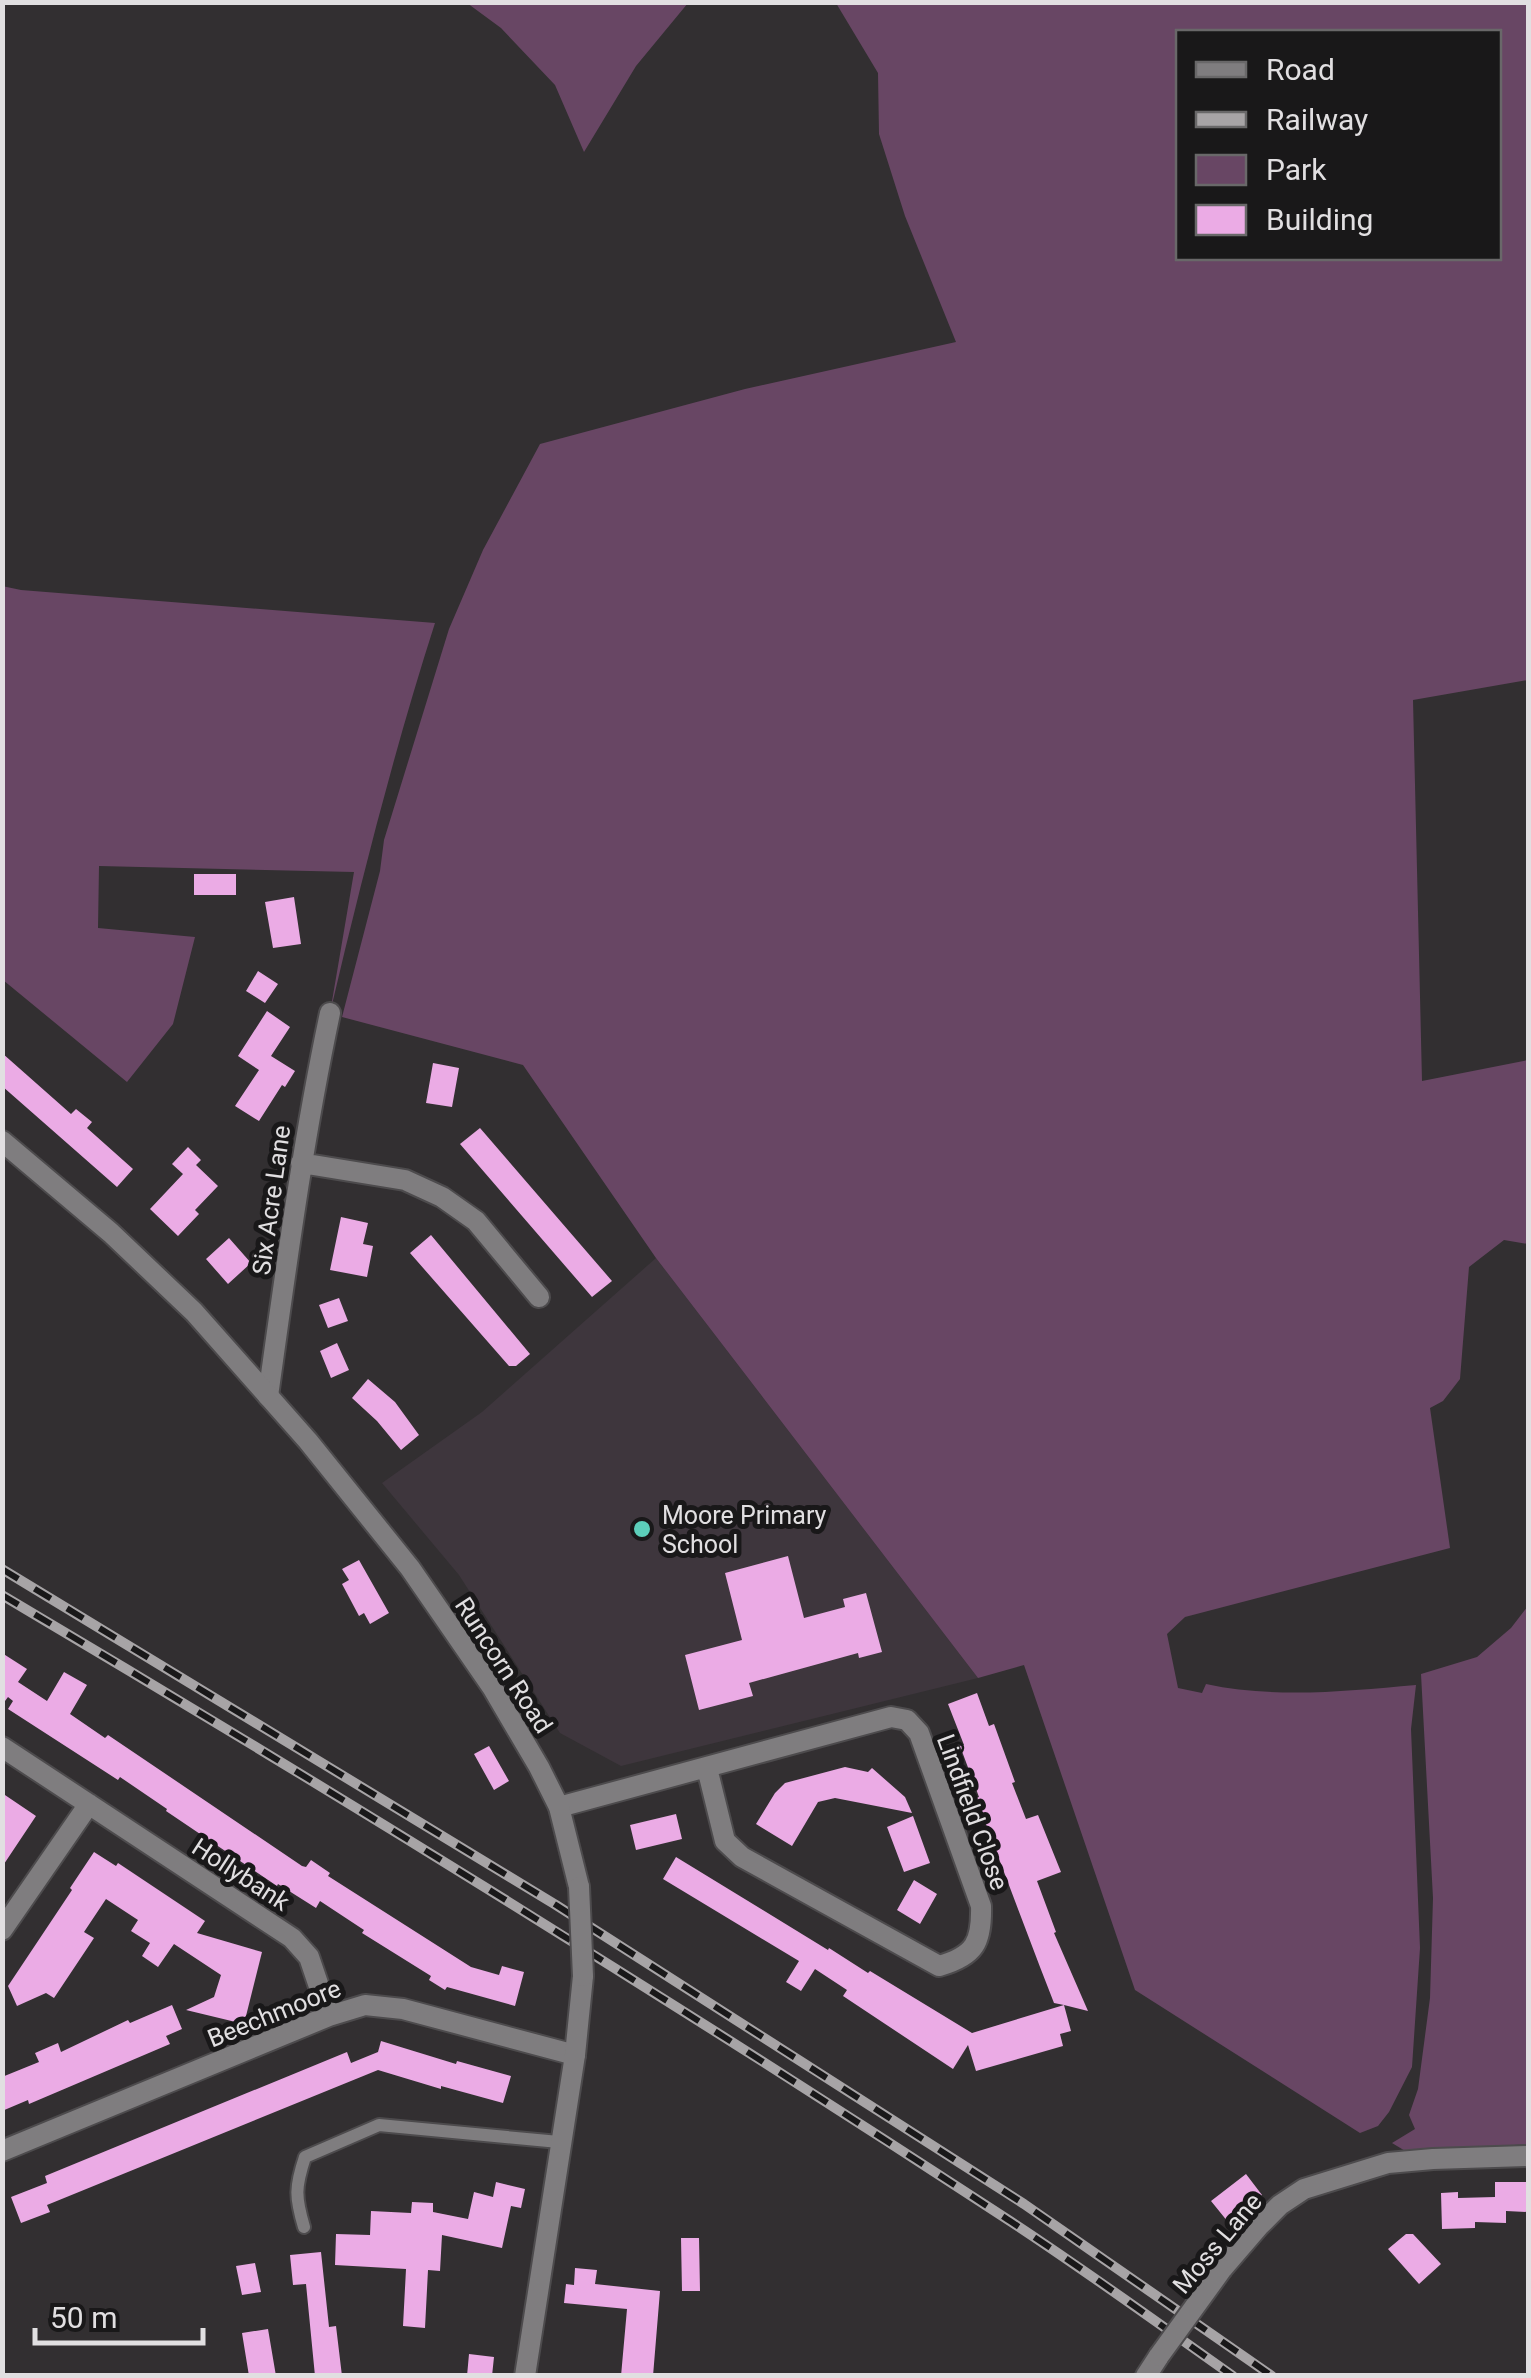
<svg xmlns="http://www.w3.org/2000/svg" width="1531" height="2378" viewBox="0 0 1531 2378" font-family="Roboto,sans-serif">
	<rect width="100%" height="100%" fill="#322f31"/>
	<path fill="#3e363d" d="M656,1258L978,1678L621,1766L560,1733L459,1575L382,1483L482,1412Z"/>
	<path fill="#684664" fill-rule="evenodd" d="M467,3H688L636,66L584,152L555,85L501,28Z
		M836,3H1528V680L1413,700L1422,1081L1528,1060V1244L1504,1240L1469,1267L1460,1379L1443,1401L1430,1408L1450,1548L1185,1617L1167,1634L1178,1688L1202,1693L1206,1684C1275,1699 1347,1691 1416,1685L1411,1729L1420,1948L1412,2067L1389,2112L1378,2126L1360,2133L1135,1990L1024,1665L978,1678L656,1258L523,1065L342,1017L380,871L384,840L449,629L483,550L540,444L745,389L956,342L905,216L879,134L878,73ZM1498,32V258H1178V32Z
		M2,586L21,590L435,623C394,751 361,881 330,1013L354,872L99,866L98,928L195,937L173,1024L127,1082L3,980Z
		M1528,1606V2144L1407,2152L1392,2143L1415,2129L1409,2115L1418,2089L1430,1998L1433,1898L1421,1674L1477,1657L1511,1628Z"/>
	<path fill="#ebabe5" d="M194,874H236V895H194Z
		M294,897L301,944L273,948L265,902Z
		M258,971L278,984L265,1003L246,991Z
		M267,1011L290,1027L271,1056L295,1071L285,1087L282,1085L259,1121L235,1106L259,1070L238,1056Z
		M2,1053L71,1114L76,1109L92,1122L87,1128L133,1169L117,1187L2,1086Z
		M433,1063L459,1068L452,1107L426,1103Z
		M480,1128L612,1281L592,1297L460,1144Z
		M188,1147L201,1160L196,1165L218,1186L195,1210L199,1214L178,1236L150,1209L183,1174L172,1164Z
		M341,1217L368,1223L363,1244L373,1246L367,1277L330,1270Z
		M431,1235L530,1354L516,1366H509L410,1253Z
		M229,1238L251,1263L228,1284L206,1259Z
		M339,1298L348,1321L328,1328L319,1305Z
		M337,1343L349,1370L331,1378L320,1351Z
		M368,1379L395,1402L419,1435L401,1450L377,1421L352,1398Z
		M788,1556L804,1618L845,1607L843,1599L866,1593L882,1652L859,1658L858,1653L749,1683L753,1696L699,1710L685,1655L742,1640L725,1573Z
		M359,1560L389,1613L370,1624L364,1613L359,1616L342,1584L349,1580L342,1569Z
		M2,1653L27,1669L18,1682L47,1701L64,1672L87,1685L70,1714L105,1738L108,1735L302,1866L306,1867L311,1860L330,1873L328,1876L471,1967L499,1975L502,1966L524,1972L515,2006L447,1987L445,1990L429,1980L431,1976L362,1933L364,1930L320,1901L316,1908L278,1884L277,1886L166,1811L167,1809L120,1777L118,1780L8,1709L13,1701L8,1697L2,1705Z
		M977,1693L989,1726L994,1724L1015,1782L1012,1783L1026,1819L1038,1815L1061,1872L1037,1881L1056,1932L1054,1933L1088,2011L1064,2005L1071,2031L1060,2034L1063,2046L976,2071L968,2045L953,2069L843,1996L847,1990L815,1969L801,1991L786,1982L799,1961L663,1879L676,1857L828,1950L829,1948L868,1973L870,1971L972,2033L1064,2005L1054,2003L1040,1967L976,1798L979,1797L960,1746L964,1745L948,1704Z
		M489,1746L509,1781L494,1790L474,1754Z
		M845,1767L868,1772L872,1768L905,1797L912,1813L835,1798L818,1802L792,1846L756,1824L775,1793L785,1783Z
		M2,1793L36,1816L2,1867Z
		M676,1814L682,1839L636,1850L630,1825Z
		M913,1816L930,1863L904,1872L887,1827Z
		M94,1852L116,1866L118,1863L205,1921L197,1933L262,1952L244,2024L186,2010L214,1997L221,1975L174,1944L158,1967L142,1956L150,1943L131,1931L138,1920L106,1899L84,1932L94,1938L54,1998L46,1993L17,2006L8,1986L72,1890L70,1888Z
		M914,1880L937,1894L920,1924L897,1910Z
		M172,2005L182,2029L166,2036L170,2044L29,2104L28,2100L2,2111V2077L39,2062L35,2053L58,2043L61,2052L128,2020L130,2023Z
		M381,2041L456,2064L457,2061L511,2076L503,2103L441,2086V2089L378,2070L47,2205L50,2212L21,2223L11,2197L47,2183L45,2176L347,2052L351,2063L378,2052Z
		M1246,2174L1262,2195L1228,2222L1211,2201Z
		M496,2182L525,2189L521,2208L511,2206L502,2248L442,2235L440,2271L428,2270L425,2328L403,2326L406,2269L335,2265L336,2234L370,2235L371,2211L411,2213L412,2202L433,2203V2212L468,2219L474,2192L493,2197Z
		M1495,2182H1528V2212L1506,2211V2223L1475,2222V2228L1442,2229L1441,2193L1458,2192V2198L1495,2197Z
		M1406,2234H1413L1441,2264L1419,2284L1388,2249Z
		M681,2238H699L700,2291H682Z
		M321,2252L329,2327L336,2326L342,2376H315L306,2284L293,2285L290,2255Z
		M255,2263L261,2292L242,2295L236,2266Z
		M575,2268L597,2270L595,2284L660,2291L653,2376H621L627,2309L564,2303L566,2284L574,2285Z
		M268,2329L276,2376H249L242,2333Z
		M469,2354L494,2357L492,2376H467Z"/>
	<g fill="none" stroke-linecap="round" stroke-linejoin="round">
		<g stroke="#4d4b4d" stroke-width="16">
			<path id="service" d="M304,2227C295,2197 295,2187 305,2157L379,2125L559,2142"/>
		</g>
		<g stroke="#4d4b4d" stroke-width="24">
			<path id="minor" d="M301,1163L405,1180L442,1197L476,1221L539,1297
				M268,1396C286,1268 303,1140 330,1013
				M2,1747L292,1938L309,1957L329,2016
				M559,1807L891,1717L907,1720L919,1733L981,1906C982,1942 975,1956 939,1966L742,1857L725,1841L707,1768
				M2,1930L89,1804
				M2,2151L329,2016L365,2005L403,2009L575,2055
				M1222,2269L1259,2226L1280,2205L1304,2189L1388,2163L1433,2159L1528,2156
				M1146,2376L1159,2356"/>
		</g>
		<g stroke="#4d4b4d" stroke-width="24">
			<path id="tertiary" d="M2,1141L111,1233L194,1312L308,1441L410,1568L492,1687L539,1767L559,1807L579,1887
				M525,2376L575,2055L583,1976"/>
		</g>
		<use href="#service" stroke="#7f7d7f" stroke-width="12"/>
		<use href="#minor" stroke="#7f7d7f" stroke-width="20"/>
		<use href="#tertiary" stroke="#7f7d7f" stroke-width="20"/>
		<g stroke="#a7a4a6" stroke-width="10">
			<path id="rail" d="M2,1569L556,1905L1024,2204L1272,2376
				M2,1595C342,1796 679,2005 1010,2221C1085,2270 1159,2324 1233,2376"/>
		</g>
		<use href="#rail" stroke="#191819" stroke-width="6" stroke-dasharray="19" stroke-linecap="butt"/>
		<g stroke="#4d4b4d" stroke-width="24" stroke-linecap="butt">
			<path id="minor-bridge" d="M1159,2356L1222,2269"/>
		</g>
		<g stroke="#4d4b4d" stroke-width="24" stroke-linecap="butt">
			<path id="tertiary-bridge" d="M579,1887L583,1976"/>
		</g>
		<use href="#minor-bridge" stroke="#7f7d7f" stroke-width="20"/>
		<use href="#tertiary-bridge" stroke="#7f7d7f" stroke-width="20"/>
	</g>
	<circle fill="#5cceba" stroke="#191819" stroke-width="4" cx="642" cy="1529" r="10"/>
	<g text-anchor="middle" stroke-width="10" stroke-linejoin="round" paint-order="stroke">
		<g font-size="25" fill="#e1dfe1" stroke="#191819">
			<text transform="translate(271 1200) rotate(-82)" y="9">Six Acre Lane</text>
			<text transform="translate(504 1665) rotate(57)" y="9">Runcorn Road</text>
			<text transform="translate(973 1812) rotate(70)" y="9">Lindfield Close</text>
			<text transform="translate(241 1874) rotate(33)" y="9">Hollybank</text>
			<text transform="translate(274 2013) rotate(-22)" y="9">Beechmoore</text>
			<text transform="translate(1217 2243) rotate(-50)" y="9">Moss Lane</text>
		</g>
		<g font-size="25" fill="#e1dfe1" stroke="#191819" text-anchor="start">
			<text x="662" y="1524">Moore Primary<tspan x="662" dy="29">School</tspan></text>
		</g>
	</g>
	<rect width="1531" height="2378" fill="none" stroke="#e1dfe1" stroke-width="10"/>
	<rect x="1176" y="30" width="325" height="230" fill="#191819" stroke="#696869" stroke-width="2.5"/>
	<rect x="1196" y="62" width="50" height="15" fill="#7f7d7f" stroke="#696869" stroke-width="2.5"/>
	<text x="1266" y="80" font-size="30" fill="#e1dfe1">Road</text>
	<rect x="1196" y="112" width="50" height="15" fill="#a7a4a6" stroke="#696869" stroke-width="2.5"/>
	<text x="1266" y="130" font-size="30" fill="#e1dfe1">Railway</text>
	<rect x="1196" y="155" width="50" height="30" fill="#684664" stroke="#696869" stroke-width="2.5"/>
	<text x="1266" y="180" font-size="30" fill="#e1dfe1">Park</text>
	<rect x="1196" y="205" width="50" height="30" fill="#ebabe5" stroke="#696869" stroke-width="2.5"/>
	<text x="1266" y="230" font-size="30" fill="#e1dfe1">Building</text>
	<path d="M35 2328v15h168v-15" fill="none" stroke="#e1dfe1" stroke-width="5"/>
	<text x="50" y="2328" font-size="30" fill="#e1dfe1" stroke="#191819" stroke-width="8" paint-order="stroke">50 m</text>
</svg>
